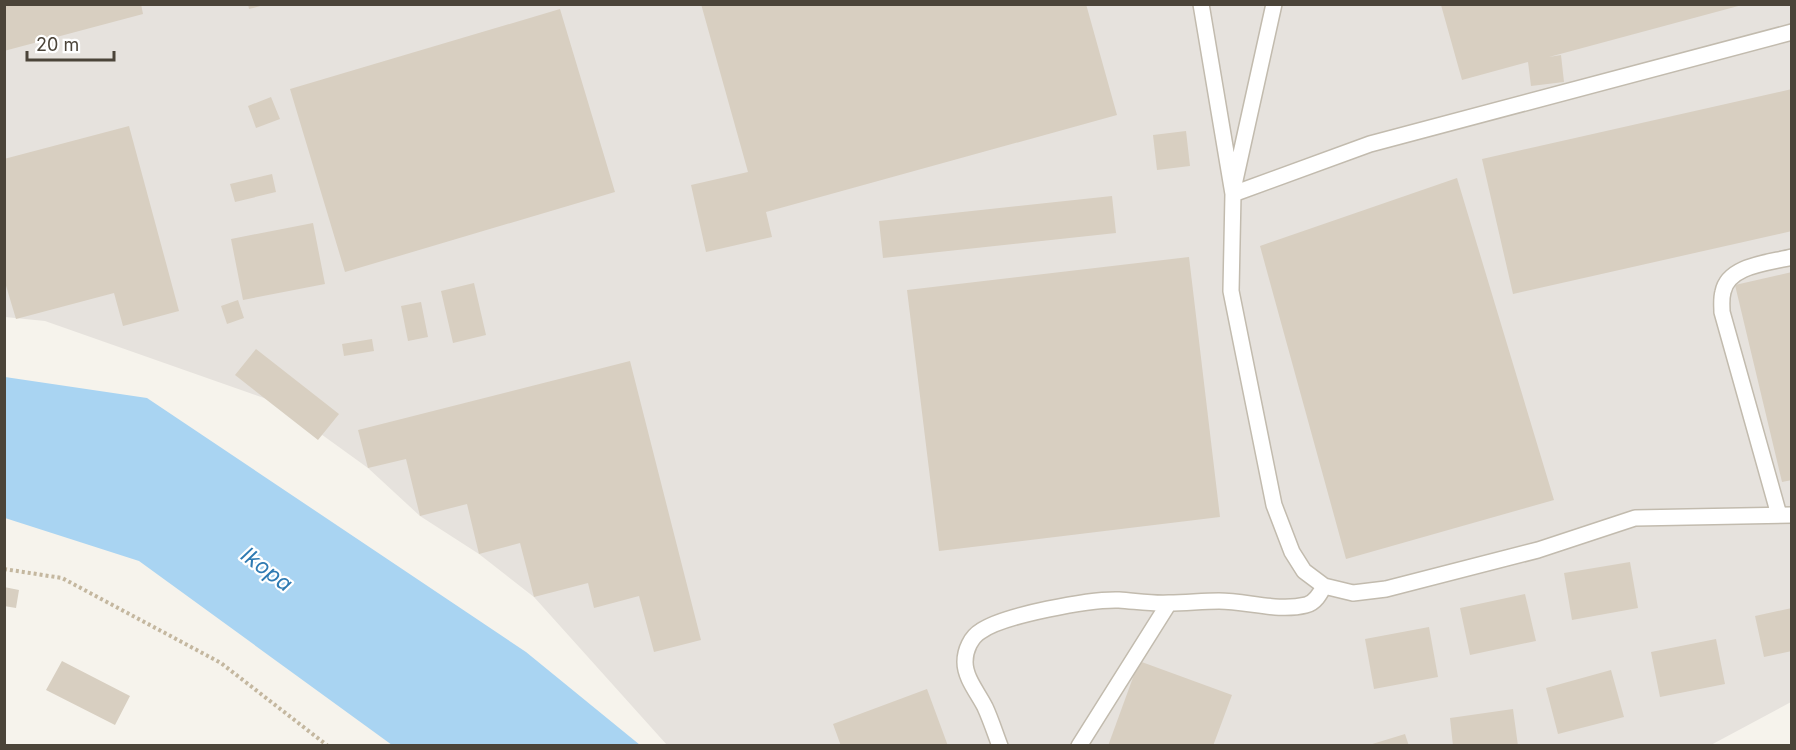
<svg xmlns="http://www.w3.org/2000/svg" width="1796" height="750" viewBox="0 0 1796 750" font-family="Inter,sans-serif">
	<rect width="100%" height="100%" fill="#f6f3ec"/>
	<path fill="#e6e2dd" d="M4,5H1791V702L1709,746L667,745L534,597L479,554L420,516L368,468L278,403L45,321L5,317Z"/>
	<path fill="#a9d4f2" d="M5,377L147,398L526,652L640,745H392L139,561L5,518Z"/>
	<path fill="#d8cfc1" d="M4,4H141L143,14L4,51Z
		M248,4H264V5L249,9Z
		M701,4H1086L1117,115L766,212L772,237L706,252L691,185L748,172Z
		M1441,5H1742L1549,57L1561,55L1564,82L1531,86L1528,62L1462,80Z
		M560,9L615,192L345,272L290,89Z
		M1792,89V231L1513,294L1482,159Z
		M271,97L280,119L256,128L248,106Z
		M129,126L179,311L123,326L114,293L16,319L4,279V159Z
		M1186,131L1190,166L1157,170L1153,135Z
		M272,174L276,192L235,202L230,184Z
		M1457,178L1554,500L1346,559L1260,246Z
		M1112,196L1116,233L883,258L879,221Z
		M313,223L325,284L243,300L231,239Z
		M1189,257L1220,517L939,551L907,290Z
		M1792,272V480L1782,482L1735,285Z
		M474,283L486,335L453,343L441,291Z
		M238,300L244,318L227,324L221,306Z
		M421,302L428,337L408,341L401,306Z
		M372,339L374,351L344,356L342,344Z
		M256,349L339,414L318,440L235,375Z
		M630,361L701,640L654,652L639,596L594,608L588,583L534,597L520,543L479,554L467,504L420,516L406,459L368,468L358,430Z
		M1630,562L1638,608L1572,620L1564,573Z
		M4,587L19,590L16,608L4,606Z
		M1525,594L1536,641L1470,655L1460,608Z
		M1792,608V651L1764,657L1755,616Z
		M1429,627L1438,677L1374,689L1365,639Z
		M1716,639L1725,684L1660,697L1651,652Z
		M62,661L130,696L115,725L46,690Z
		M1139,661L1232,695L1213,746H1108Z
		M1611,670L1624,717L1558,734L1546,688Z
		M927,689L948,746H841L833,724Z
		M1513,709L1518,746H1453L1450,718Z
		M1405,734L1409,746H1370L1369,745Z"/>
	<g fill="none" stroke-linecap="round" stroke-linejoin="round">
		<g stroke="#c2bbae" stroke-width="18">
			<path id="service" d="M1201,4L1233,194L1231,291L1274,505L1292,552L1304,571L1324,586L1353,593L1386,589L1538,550L1635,518L1792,515
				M1234,185L1274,4
				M1233,194L1370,144L1792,32
				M1779,515L1722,312C1722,306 1721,299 1723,292C1728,265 1769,263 1792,257
				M1000,746C995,733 991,720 985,707C978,693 965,678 965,662C965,650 971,637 981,631C1004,615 1090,599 1119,600C1135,601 1152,604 1169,603C1186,603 1202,601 1219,601C1247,601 1278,612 1306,605C1315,603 1320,594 1324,586
				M1079,746L1169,603"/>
		</g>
		<path stroke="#c4b79f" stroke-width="4" stroke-dasharray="3 3" stroke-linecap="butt" d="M4,569L62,578L221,663L328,746"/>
		<use href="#service" stroke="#fff" stroke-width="15"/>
	</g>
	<g text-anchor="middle" stroke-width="4.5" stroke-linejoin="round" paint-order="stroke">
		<g font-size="22" font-style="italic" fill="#2e7ab2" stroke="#fff">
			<text transform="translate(267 569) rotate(37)" y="8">Ikopa</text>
		</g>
	</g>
	<rect width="1796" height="750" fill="none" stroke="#4b4439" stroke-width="12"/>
	<path d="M27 51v9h87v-9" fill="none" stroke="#4b4439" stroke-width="3"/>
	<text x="36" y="51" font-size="18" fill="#4b4439" stroke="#ffffff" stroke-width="4.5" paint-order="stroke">20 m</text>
</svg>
